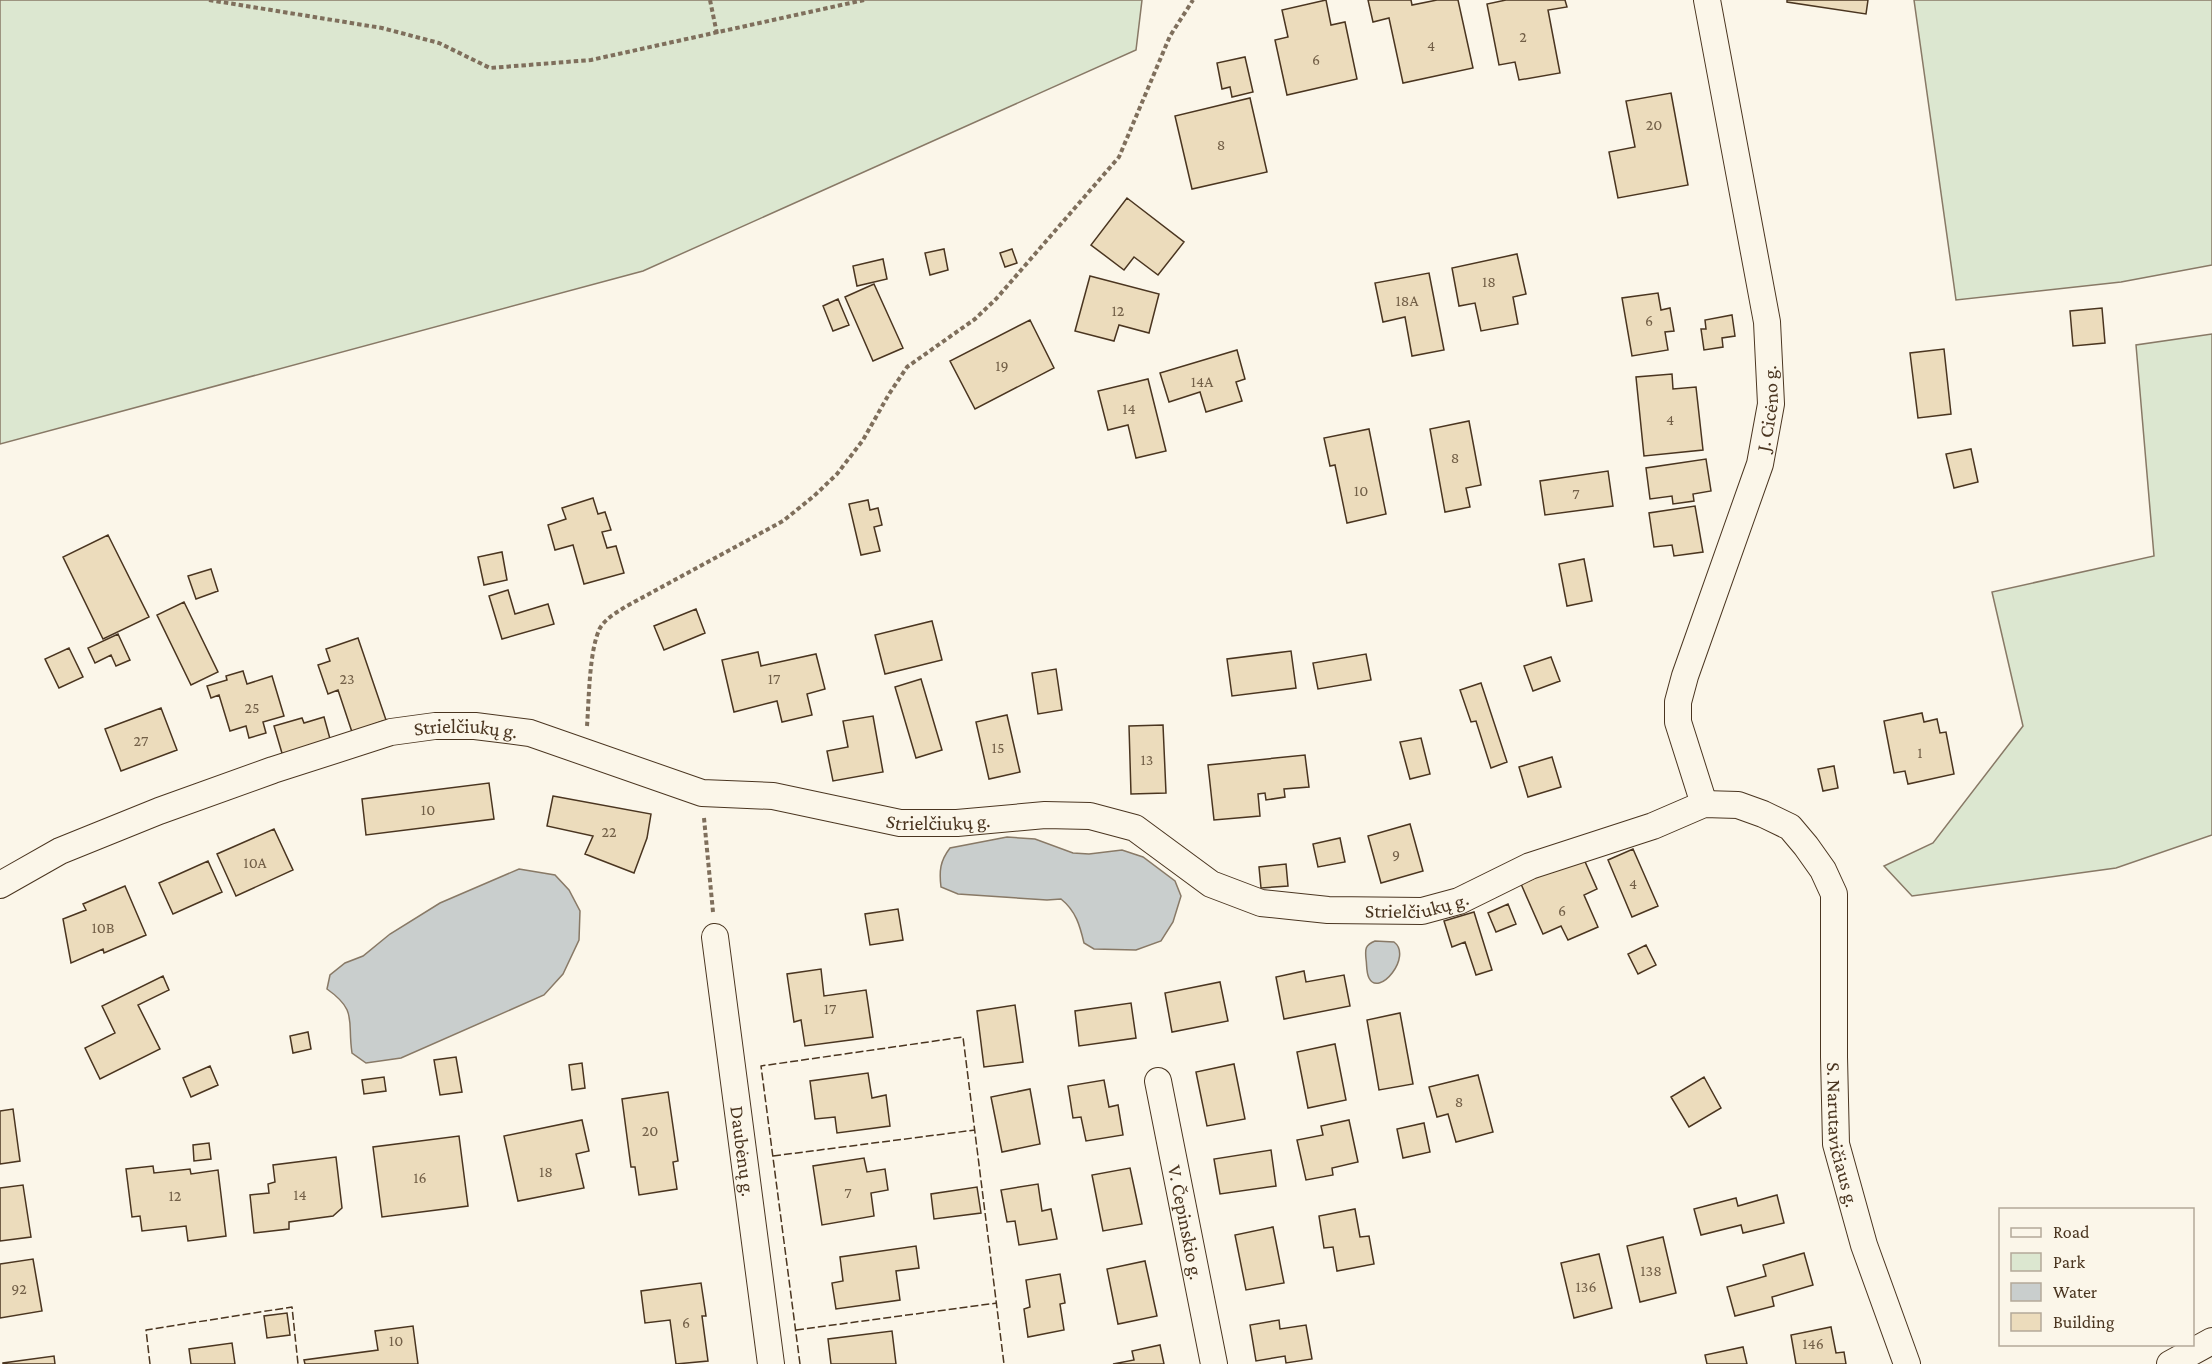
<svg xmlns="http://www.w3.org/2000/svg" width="2212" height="1364" viewBox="0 0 2212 1364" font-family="'Crimson Pro',serif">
	<rect width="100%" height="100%" fill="#fbf6e9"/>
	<path fill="#dce7d0" stroke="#887966" stroke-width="1.5" d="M0,0H1142L1136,50L643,271L0,444Z
		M1914,0H2212V265L2121,282L1956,300Z
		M2212,334V835L2116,868L1912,896L1884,866L1933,843L2023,726L1992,592L2154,556L2136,345Z"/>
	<path fill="#c9cecd" stroke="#887966" stroke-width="1.5" d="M1007,837L1035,839L1073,853L1089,854L1122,850L1143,857L1175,881L1181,896L1173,922L1161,941L1136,950L1094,949L1084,943C1080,926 1076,911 1061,899L1047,900L958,894L941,887C939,871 940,861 950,848Z
		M519,869L555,875L569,890L580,911L579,940L563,974L544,995L401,1058L366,1063L352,1053C347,1020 358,1011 327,989L330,975L345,963L363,956L390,934L440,903Z
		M1375,941L1394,942C1413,956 1379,998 1369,978C1366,972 1367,965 1366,959C1365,949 1365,945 1375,941Z"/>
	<path fill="#ecdcbc" stroke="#4a3520" stroke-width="1.5" d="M1326,0L1331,25L1345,22L1357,79L1287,95L1275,40L1288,37L1282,10Z
		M1368,0H1411L1412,5L1437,0H1458L1473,68L1403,83L1389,18L1373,22Z
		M1506,0H1565L1567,7L1548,10L1560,73L1519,80L1515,62L1499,65L1487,4Z
		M1787,0H1868L1866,14L1787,2Z
		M1245,57L1253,92L1232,97L1230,87L1222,89L1217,63Z
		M1671,93L1688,185L1618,198L1609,152L1635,147L1626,101Z
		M1250,98L1267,172L1192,189L1175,116Z
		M1127,198L1184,242L1158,275L1134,257L1124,270L1091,245Z
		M944,249L948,270L930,275L925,253Z
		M1012,249L1017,263L1005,267L1000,253Z
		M1517,254L1526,294L1513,297L1518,324L1481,331L1475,303L1459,306L1452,268Z
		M883,259L887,279L857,286L853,266Z
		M1429,273L1444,350L1412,356L1405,317L1383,322L1375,283Z
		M1090,276L1159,294L1149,333L1119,325L1114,341L1075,331Z
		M874,284L903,348L873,361L845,297Z
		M1658,293L1661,310L1670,308L1674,331L1665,332L1668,350L1632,356L1622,298Z
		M838,299L849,325L833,331L823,306Z
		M2102,308L2105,343L2073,346L2070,311Z
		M1732,315L1735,336L1722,338L1723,347L1704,350L1701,329H1706L1705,320Z
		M1030,320L1054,368L975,409L950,361Z
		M1944,349L1951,414L1918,418L1910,353Z
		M1237,350L1245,379L1236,382L1242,401L1206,412L1200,392L1169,402L1160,373Z
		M1672,374L1673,389L1696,387L1703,450L1644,456L1636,377Z
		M1148,379L1166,451L1136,458L1128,425L1108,430L1098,391Z
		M1469,421L1481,485L1466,488L1470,507L1445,512L1430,429Z
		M1369,429L1386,514L1347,523L1335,465L1330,466L1324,438Z
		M1971,449L1978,482L1954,488L1946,454Z
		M1706,459L1711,491L1693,494L1694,501L1673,504L1672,496L1650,499L1646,468Z
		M1608,471L1613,506L1545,515L1540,481Z
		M593,498L598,514L605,512L611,530L602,532L607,548L616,546L624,573L584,584L573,545L555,550L548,525L566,519L562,508Z
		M868,500L870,510L878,508L882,525L874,527L880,551L861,555L849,504Z
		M1695,506L1703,552L1674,556L1672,545L1654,547L1649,513Z
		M108,535L149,617L103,639L63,557Z
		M502,552L507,580L484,585L478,557Z
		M1584,559L1592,601L1567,606L1559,564Z
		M211,569L218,591L196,599L188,576Z
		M508,590L515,614L548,604L554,624L502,639L489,596Z
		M184,602L218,672L191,685L157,615Z
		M696,609L705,633L664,650L654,626Z
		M932,621L942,660L885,674L875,635Z
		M118,634L130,660L116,666L111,655L95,663L88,648Z
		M358,638L386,720L352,732L338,690L328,694L318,665L330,661L326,649Z
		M69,648L83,677L59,688L45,659Z
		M1291,651L1296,688L1232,696L1227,659Z
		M758,652L761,666L816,654L825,689L807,694L812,715L782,722L777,701L734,712L722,660Z
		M1366,654L1371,680L1318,689L1313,663Z
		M1551,657L1560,681L1533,691L1524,666Z
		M1056,669L1062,710L1038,714L1032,673Z
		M243,671L247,684L272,676L284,716L263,722L266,733L249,738L246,726L230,731L219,695L211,698L207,686L227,680L226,676Z
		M921,679L942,750L916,758L895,687Z
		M1481,683L1507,762L1491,768L1476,721L1471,722L1460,690Z
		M161,708L177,750L121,771L105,729Z
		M1922,713L1924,722L1937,719L1940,733L1946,732L1954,774L1908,784L1905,771L1894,773L1884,721Z
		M1007,715L1020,772L989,779L976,722Z
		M873,716L883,772L833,781L827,751L848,747L843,721Z
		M324,717L332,746L284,760L274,726L302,718L304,723Z
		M1163,725L1166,793L1131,794L1129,726Z
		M1421,738L1430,774L1410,779L1400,742Z
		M1305,755L1309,787L1284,789L1285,797L1266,800L1265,793L1258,794L1260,816L1214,820L1208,765Z
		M1552,757L1561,787L1528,797L1519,767Z
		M1834,766L1838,788L1823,791L1818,769Z
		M489,783L494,819L366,835L362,799Z
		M553,796L651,814L647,838L634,873L585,854L593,836L547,826Z
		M1410,824L1423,871L1381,883L1368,836Z
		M274,829L293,870L236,896L217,854Z
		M1340,838L1345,862L1318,867L1313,844Z
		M1633,849L1658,906L1632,917L1608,860Z
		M1583,857L1597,889L1584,895L1598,927L1568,940L1561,926L1543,934L1521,884Z
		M208,861L222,892L173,914L159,883Z
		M1286,864L1288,886L1261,888L1259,867Z
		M125,886L146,935L104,953L103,949L71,963L63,919L86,910L83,904Z
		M1508,904L1516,924L1496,932L1488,913Z
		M898,909L903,940L870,945L865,914Z
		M1474,912L1492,970L1476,975L1465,942L1452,947L1444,921Z
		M1646,945L1656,965L1638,974L1628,954Z
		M821,969L824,996L866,990L873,1037L805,1046L801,1020L794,1022L787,974Z
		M1304,971L1306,982L1344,975L1350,1006L1284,1019L1276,977Z
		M163,976L169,990L138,1005L160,1049L100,1079L85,1048L115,1033L102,1006Z
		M1220,982L1228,1021L1172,1032L1165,993Z
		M1131,1003L1136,1038L1079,1046L1075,1011Z
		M1015,1005L1023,1062L984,1067L977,1011Z
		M1400,1013L1413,1084L1379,1090L1367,1020Z
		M308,1032L311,1049L293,1053L290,1036Z
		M1335,1044L1346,1100L1308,1108L1297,1052Z
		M456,1057L462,1092L440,1095L434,1060Z
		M582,1063L585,1088L572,1090L569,1065Z
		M1234,1064L1245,1119L1207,1126L1196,1072Z
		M210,1066L218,1085L191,1097L183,1078Z
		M868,1073L872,1098L886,1095L890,1126L837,1133L835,1117L815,1119L810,1081Z
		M1478,1075L1493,1132L1456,1142L1448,1114L1437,1117L1429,1087Z
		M384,1077L386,1091L364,1094L362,1080Z
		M1704,1077L1721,1108L1689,1127L1671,1097Z
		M1104,1080L1109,1107L1118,1105L1123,1135L1086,1141L1081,1117L1073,1118L1068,1086Z
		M1030,1089L1040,1144L1002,1152L991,1097Z
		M668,1092L678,1161L673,1162L677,1189L639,1195L635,1167H631L622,1099Z
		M13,1109L20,1161L0,1164V1111Z
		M582,1120L589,1151L576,1154L584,1188L518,1201L504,1136Z
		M1349,1120L1358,1162L1332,1168L1333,1175L1306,1180L1297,1140L1323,1135L1321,1126Z
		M1424,1123L1430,1152L1403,1158L1397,1129Z
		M459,1136L468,1206L382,1217L373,1147Z
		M209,1143L211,1159L194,1161L193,1145Z
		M1271,1150L1276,1186L1220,1194L1214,1159Z
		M336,1157L342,1208L333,1216L289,1222V1229L254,1233L250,1195L269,1193L268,1184L275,1182L273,1165Z
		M864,1158L867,1172L885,1169L888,1190L871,1193L874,1216L822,1225L813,1166Z
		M153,1166L154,1173L190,1169L191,1174L218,1170L226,1236L188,1241L186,1226L142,1231L140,1216L132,1217L126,1169Z
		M1130,1168L1142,1224L1103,1231L1092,1175Z
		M1038,1184L1042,1211L1051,1209L1057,1239L1019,1245L1015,1221L1007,1222L1001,1190Z
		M23,1185L31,1237L0,1241V1188Z
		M977,1187L981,1213L934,1219L931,1194Z
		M1777,1195L1784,1223L1743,1233L1741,1225L1701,1235L1694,1209L1736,1198L1738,1206Z
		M1355,1209L1360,1237L1369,1236L1374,1264L1337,1271L1333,1247L1324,1248L1319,1216Z
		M1273,1227L1284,1283L1246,1290L1235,1235Z
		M1663,1237L1676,1293L1640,1302L1627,1246Z
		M916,1246L919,1268L896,1271L900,1300L836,1309L832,1283L843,1281L840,1257Z
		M1804,1253L1813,1285L1772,1297L1774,1306L1735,1316L1727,1287L1766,1276L1763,1265Z
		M1599,1254L1612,1308L1574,1318L1561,1263Z
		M33,1259L42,1311L0,1318V1264Z
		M1145,1261L1157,1316L1118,1324L1107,1269Z
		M1060,1274L1065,1303L1060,1304L1064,1330L1028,1337L1024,1309L1030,1307L1026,1280Z
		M701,1283L706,1316H702L708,1361L676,1364L670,1320L645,1323L641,1291Z
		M287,1313L290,1335L267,1338L264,1316Z
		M1279,1320L1280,1329L1306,1325L1312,1359L1286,1363L1285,1356L1256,1361L1250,1325Z
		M413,1326L418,1364H305L304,1360L378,1350L375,1331Z
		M1831,1327L1836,1353L1844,1352L1846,1364H1796L1791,1335Z
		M892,1331L896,1364H831L828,1339Z
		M232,1343L235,1364H191L189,1349Z
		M1160,1345L1164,1364H1113L1134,1360L1132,1351Z
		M1743,1347L1747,1364H1707L1705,1355Z
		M54,1356L55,1364H3V1363Z"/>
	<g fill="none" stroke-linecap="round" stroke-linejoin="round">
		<g stroke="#4a3520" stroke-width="28">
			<g id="street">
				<path id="s1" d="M1704,804L1678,722V702L1685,676L1760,464L1771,404L1767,322L1707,0"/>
				<path id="s2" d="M0,885L60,851L159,811L273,770L391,732L435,726H475L530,733L702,793L773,796L900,823H957L1045,815L1090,816L1135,828L1211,884L1261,903L1328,910L1422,911L1459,901L1530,866L1653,826L1704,804L1738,805L1763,814L1790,827L1806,846L1823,870L1834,894V1057L1836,1144L1864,1245L1907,1364"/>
				<path id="s3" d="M715,937L771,1364"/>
				<path id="s4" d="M1158,1081L1214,1364"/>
				<path d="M2170,1364L2212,1341"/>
			</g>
		</g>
		<path stroke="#7f6f5c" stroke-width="4" stroke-dasharray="4.5 3" stroke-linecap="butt" d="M209,0L382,28L439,43L490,68L591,60L864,0
			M710,0L717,34
			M587,726C589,700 589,650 600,628C606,618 616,613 625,607L783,521L814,496L837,474L863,440L889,394L907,367L975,319L996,299L1119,157L1170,36L1193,0
			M704,818L713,912"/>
		<use href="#street" stroke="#fbf6e9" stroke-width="26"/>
		<path stroke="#4a3520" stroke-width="1.5" stroke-dasharray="8 3" stroke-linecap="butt" d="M773,1156L975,1130
			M796,1330L997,1303
			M150,1364L146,1330L292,1307L298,1364
			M800,1364L761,1066L963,1037L1004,1364"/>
	</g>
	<g text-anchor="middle" stroke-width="4.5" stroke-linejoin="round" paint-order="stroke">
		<g font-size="16" fill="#725f47">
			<text x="1523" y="42">2</text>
			<text x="1431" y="51">4</text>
			<text x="1316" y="65">6</text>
			<text x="1654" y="130">20</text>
			<text x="1221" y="150">8</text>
			<text x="1489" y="287">18</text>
			<text x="1407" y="306">18A</text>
			<text x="1118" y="316">12</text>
			<text x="1649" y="326">6</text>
			<text x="1002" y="371">19</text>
			<text x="1202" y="387">14A</text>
			<text x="1129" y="414">14</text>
			<text x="1670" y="425">4</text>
			<text x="1455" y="463">8</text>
			<text x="1361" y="496">10</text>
			<text x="1576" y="499">7</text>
			<text x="347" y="684">23</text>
			<text x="774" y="684">17</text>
			<text x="252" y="713">25</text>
			<text x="141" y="746">27</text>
			<text x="998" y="753">15</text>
			<text x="1920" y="758">1</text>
			<text x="1147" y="765">13</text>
			<text x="428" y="815">10</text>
			<text x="609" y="837">22</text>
			<text x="1396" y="860">9</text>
			<text x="255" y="868">10A</text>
			<text x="1633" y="889">4</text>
			<text x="1562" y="916">6</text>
			<text x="103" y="933">10B</text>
			<text x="830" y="1014">17</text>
			<text x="1459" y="1107">8</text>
			<text x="650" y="1136">20</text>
			<text x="546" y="1177">18</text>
			<text x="420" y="1183">16</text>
			<text x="848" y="1198">7</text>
			<text x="300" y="1200">14</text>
			<text x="175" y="1201">12</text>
			<text x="1651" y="1276">138</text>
			<text x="1586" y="1292">136</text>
			<text x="19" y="1294">92</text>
			<text x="686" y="1328">6</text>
			<text x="396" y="1346">10</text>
			<text x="1813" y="1349">146</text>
		</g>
		<g font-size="20" fill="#4a3520" stroke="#fbf6e9">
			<text dy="7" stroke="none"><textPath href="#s1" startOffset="414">J. Cicėno g.</textPath></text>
			<text dy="7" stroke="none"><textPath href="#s2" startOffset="496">Strielčiukų g.</textPath></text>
			<text dy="7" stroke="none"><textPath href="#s2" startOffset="982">Strielčiukų g.</textPath></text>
			<text dy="7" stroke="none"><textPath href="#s2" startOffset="1485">Strielčiukų g.</textPath></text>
			<text dy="7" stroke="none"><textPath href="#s2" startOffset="2205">S. Narutavičiaus g.</textPath></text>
			<text dy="7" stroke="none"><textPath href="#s3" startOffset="216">Daubėnų g.</textPath></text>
			<text dy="7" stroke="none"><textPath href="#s4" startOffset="144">V. Čepinskio g.</textPath></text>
		</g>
	</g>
	<rect x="1999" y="1208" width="195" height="138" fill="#fbf6e9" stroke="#b4a999" stroke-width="1.5"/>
	<rect x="2011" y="1228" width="30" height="9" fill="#fbf6e9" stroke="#b4a999" stroke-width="1.5"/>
	<text x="2053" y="1238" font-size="18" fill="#4a3520">Road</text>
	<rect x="2011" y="1253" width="30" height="18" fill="#dce7d0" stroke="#b4a999" stroke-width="1.5"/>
	<text x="2053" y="1268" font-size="18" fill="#4a3520">Park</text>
	<rect x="2011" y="1283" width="30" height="18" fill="#c9cecd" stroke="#b4a999" stroke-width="1.5"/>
	<text x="2053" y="1298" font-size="18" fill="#4a3520">Water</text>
	<rect x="2011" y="1313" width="30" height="18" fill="#ecdcbc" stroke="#b4a999" stroke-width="1.5"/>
	<text x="2053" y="1328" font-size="18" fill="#4a3520">Building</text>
</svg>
